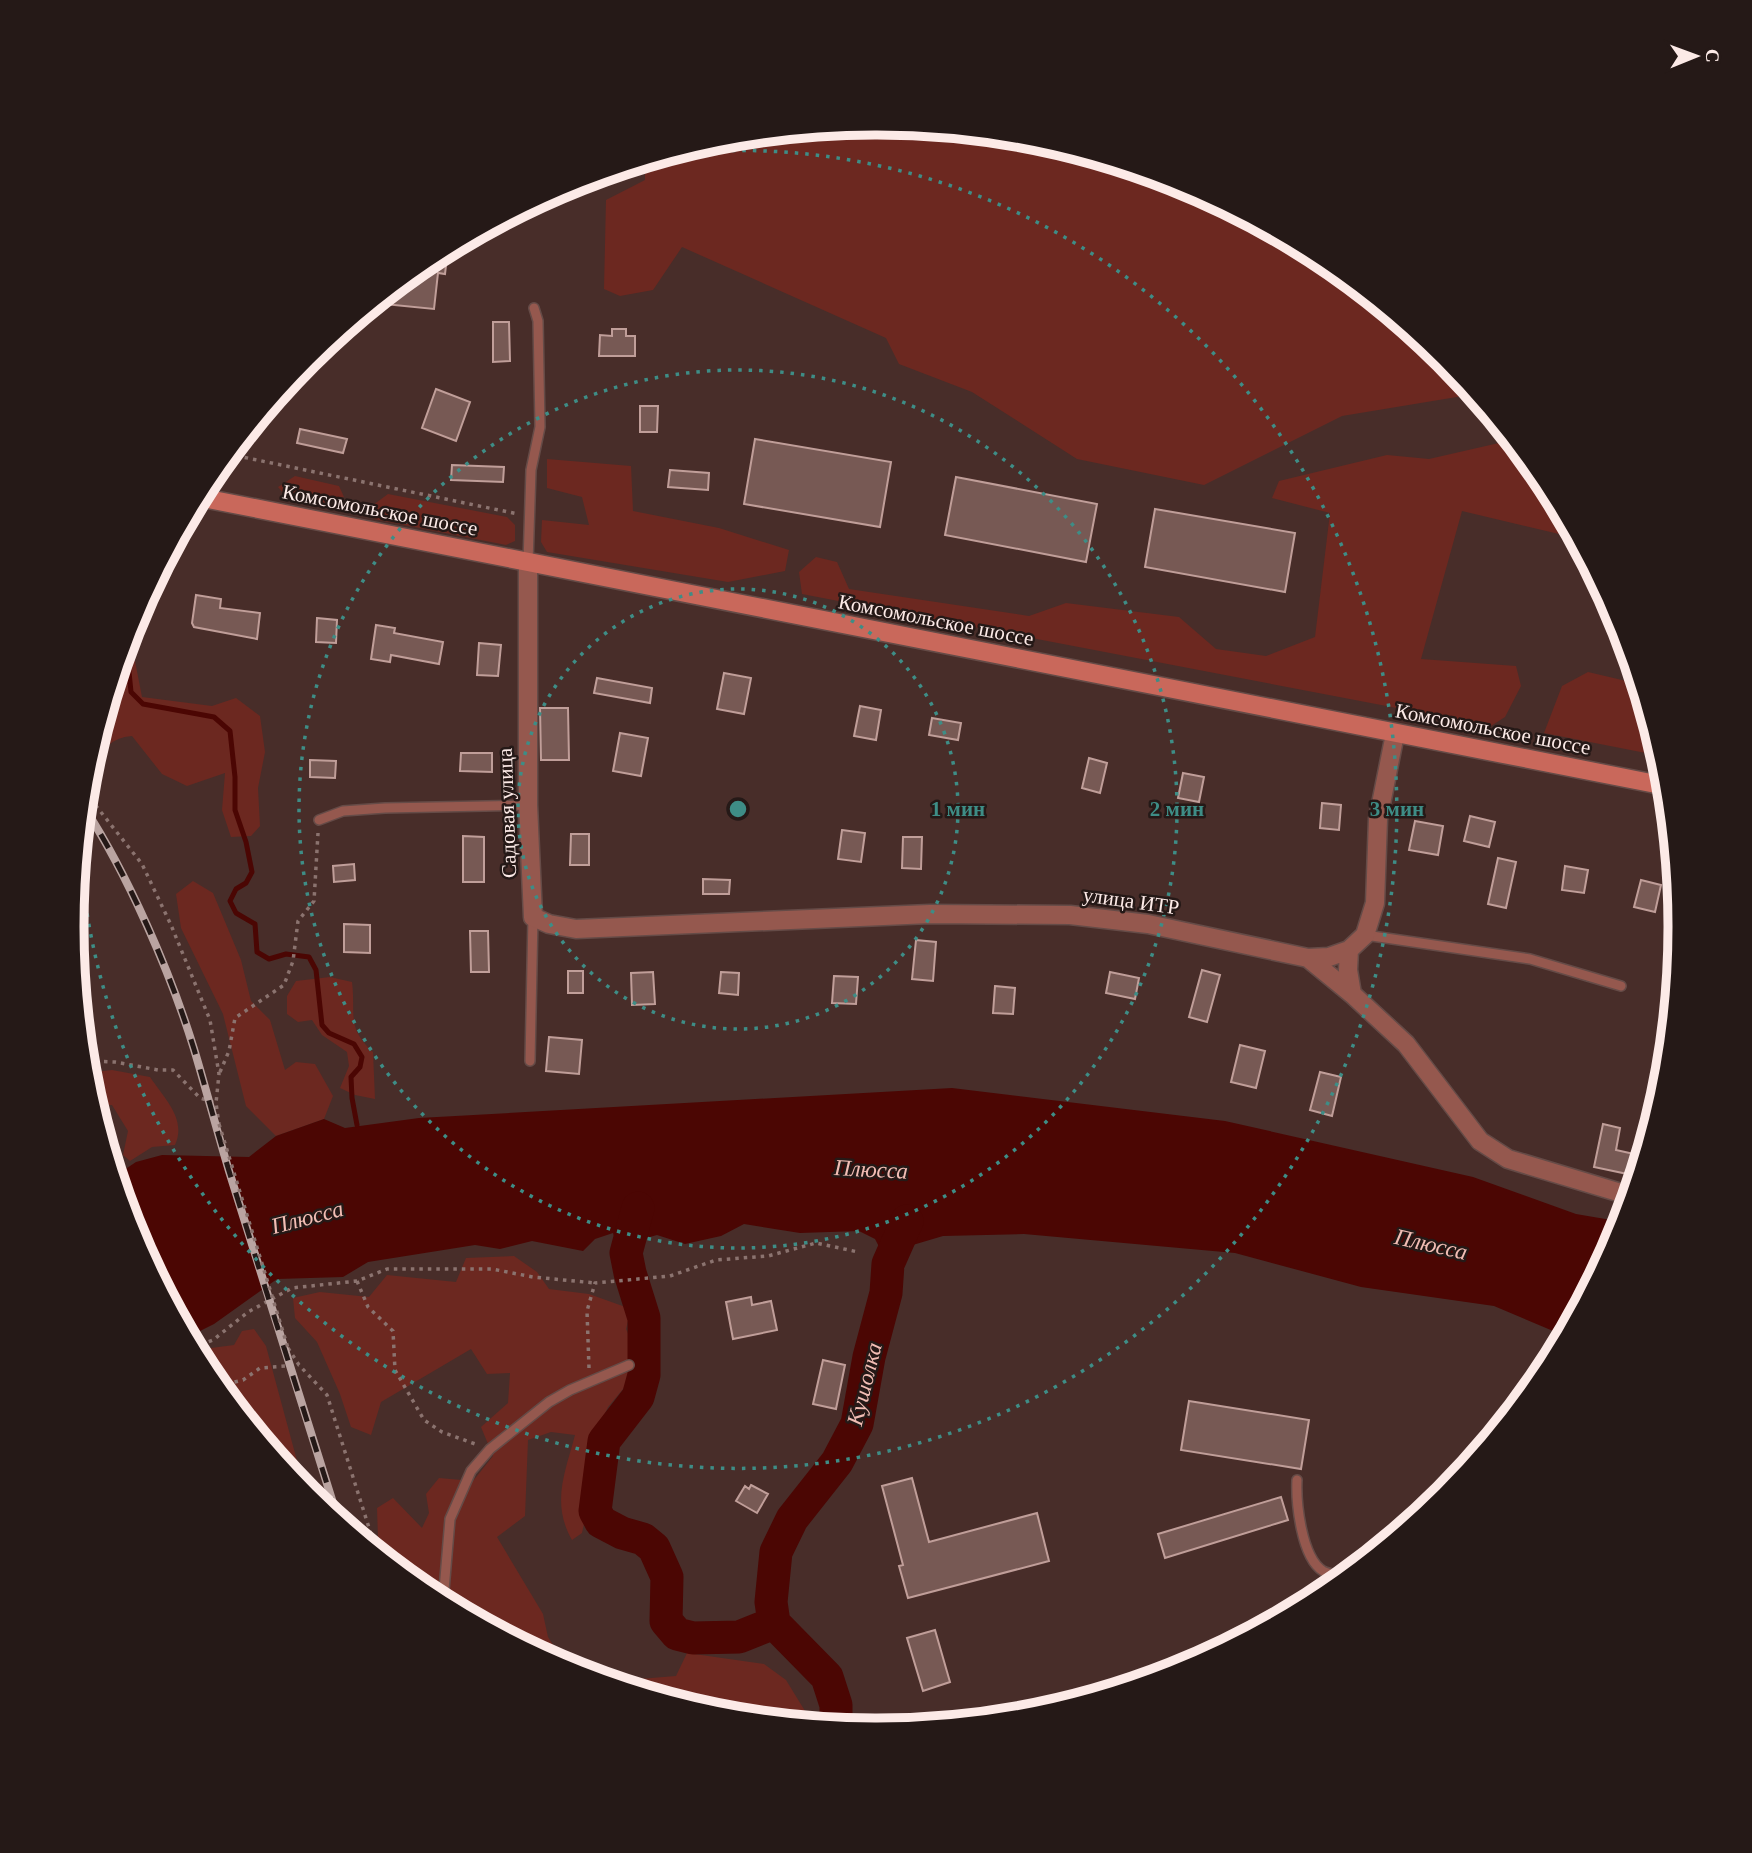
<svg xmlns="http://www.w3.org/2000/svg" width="1752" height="1853" viewBox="0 0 1752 1853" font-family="'Times New Roman',serif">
	<rect width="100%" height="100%" fill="#482d29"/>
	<path fill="#6c2820" d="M876,122L1033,138L1184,184L1323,258L1445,358L1475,394L1342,416L1204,485L1077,459L972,392L899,364L886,338L682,247L653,290L620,296L604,289L606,200L645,180V160L719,138Z
		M1512,440L1545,480L1576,538L1462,511L1421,659L1516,666L1521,686L1505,717L1491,726L802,594L799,572L816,557L837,562L849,589L1029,616L1066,603L1179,617L1216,649L1266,656L1315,637L1330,513L1272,498L1279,481L1387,455L1429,459Z
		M547,459L631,466L633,511L719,528L789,550L785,571L728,582L547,552L541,542L542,520L589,525L582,497L547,488Z
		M295,476L339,486L344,497L318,505L288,499L278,487Z
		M388,494L507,517L515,525V541L506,545L374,519L369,508Z
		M121,658L135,661L142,697L212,706L236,698L260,716L265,752L258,788L260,826L251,836L231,837L222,810L225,773L187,786L162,774L132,736C110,738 110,748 92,755Z
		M1588,672L1639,684L1661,756L1544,733L1562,686Z
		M193,881L213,893L241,960L251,1001L270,1020L285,1070L296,1062L315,1064L333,1096L324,1119L276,1136L246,1106L223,1014L181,928L176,894Z
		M330,977L352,982C356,1015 346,1027 373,1052L375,1099L355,1095L340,1088L349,1066L347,1052L322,1035L312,1020L298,1022L287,1014V996L296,981Z
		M112,1070L150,1077C164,1098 187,1119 175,1145L152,1147L130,1161L123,1155L128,1131L112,1105L94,1106L86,1073Z
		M514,1256L537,1272L549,1289L589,1294L631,1309L626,1329L636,1351L628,1383L608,1407L593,1439V1483L582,1533L572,1540C551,1503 565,1473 575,1435L551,1432L528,1440L525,1516L497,1537L543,1614L548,1637L569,1670L429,1595L385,1559L378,1538L377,1508L393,1498L422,1528L429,1513L426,1494L439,1478L473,1481L493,1456L481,1427L508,1403L510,1373L487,1374L471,1349L381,1402L371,1435L351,1427L340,1394L317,1342L295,1318L293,1298L320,1292L369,1297L387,1275L456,1282L466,1258Z
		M254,1329L266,1346L306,1494L207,1373L197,1354L211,1348L234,1345L242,1331Z
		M687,1653L764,1664L786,1680L813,1724L719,1715L623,1686L627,1680L676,1676Z"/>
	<path fill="#4b0603" d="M952,1088L1225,1121L1473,1177L1576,1214L1623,1222L1619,1235L1565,1336L1494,1306L1361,1287L1235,1253L1024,1234L943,1236L906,1247L888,1264L875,1239L859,1231L800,1233L744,1224L721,1236L685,1244L657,1235L639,1240L626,1253L617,1246L613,1233L595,1239L583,1251L532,1241L500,1249L475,1245L368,1262L343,1277L277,1279L214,1324L188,1337L133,1234L115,1176L136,1162L162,1155L249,1157L276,1136L324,1119L345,1128L419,1118Z"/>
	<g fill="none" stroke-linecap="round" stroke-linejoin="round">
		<path stroke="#4b0603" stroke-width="5" d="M138,609L131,641L128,662L131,692L143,704L214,717L230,731L235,777V810L246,842L252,872L246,883L236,889L230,901L236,913L255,924L257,952L269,959L286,954L309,957L316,970L322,1025L329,1033L354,1044L362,1057L360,1067L351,1077L352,1098L357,1125"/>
		<path stroke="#4b0603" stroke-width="33" d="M638,1208L626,1253L630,1273L644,1318V1375L638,1397L604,1441L595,1511L601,1522L622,1533L643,1539L654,1548L667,1577L666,1621L677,1634L693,1638L739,1637L774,1623
			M836,1727V1705L827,1677L774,1623L771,1602L776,1552L792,1519L837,1462L857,1424L869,1357L886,1293L888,1264L907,1221"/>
	</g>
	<path fill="#775954" stroke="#c09e99" stroke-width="2" d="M448,248L445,274L438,273L434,309L374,303L430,258Z
		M493,322H509L510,361L493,362Z
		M612,329H626V336H635V356H599L600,335L612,336Z
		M436,389L470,402L456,441L422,428Z
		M640,406H658L657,432H640Z
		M300,429L347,439L343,453L297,443Z
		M755,439L891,462L880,527L744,504Z
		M452,465L504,467L503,482L451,480Z
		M670,470L709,473L708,490L668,487Z
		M956,477L1097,504L1086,562L945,535Z
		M1155,509L1295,533L1285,592L1145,567Z
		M196,595L221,599L220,608L260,613L257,639L194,627L192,623Z
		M317,618L337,620L336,643L316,642Z
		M376,625L395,628L394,633L443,642L439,664L391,655L390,662L371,659Z
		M479,643L501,645L498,676L477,675Z
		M724,673L751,678L744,714L717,709Z
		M597,678L652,688L650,703L594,693Z
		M860,706L881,710L876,740L854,736Z
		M540,708H568L569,760H541Z
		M932,718L961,723L958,740L929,735Z
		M620,733L648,738L641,776L613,771Z
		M461,753H492V772L460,771Z
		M1089,758L1107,763L1100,793L1082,788Z
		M310,760L336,761L335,778L310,777Z
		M1183,773L1204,777L1199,802L1178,798Z
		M1322,803L1341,805L1339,830L1320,828Z
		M1470,816L1495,822L1489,847L1464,841Z
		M1415,821L1443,826L1438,855L1409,850Z
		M842,830L865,833L861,862L838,859Z
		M571,834H589V865H570Z
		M463,836L484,837V882H463Z
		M903,837H922L921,869L902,868Z
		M1498,858L1516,862L1506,908L1488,904Z
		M354,864L355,880L334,882L333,866Z
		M1565,866L1588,870L1584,893L1562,890Z
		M703,879L730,880L729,894H703Z
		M1641,880L1661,885L1655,912L1634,907Z
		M344,924L370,925V953L344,952Z
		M470,931H488L489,972H471Z
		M916,940L936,942L933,981L912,979Z
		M1202,970L1220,975L1207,1022L1189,1017Z
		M568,971H583V993H568Z
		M653,972L655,1004L632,1005L631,973Z
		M721,972L739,973L738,995L719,993Z
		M1110,972L1139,978L1135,999L1106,993Z
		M834,976L858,977L856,1004L832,1003Z
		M995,986L1015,988L1013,1014L993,1013Z
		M549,1037L582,1040L579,1074L546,1071Z
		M1240,1045L1265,1051L1256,1088L1231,1082Z
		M1320,1072L1341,1077L1332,1116L1310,1110Z
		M1603,1124L1620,1128L1616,1150L1643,1156L1637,1176L1594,1167Z
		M751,1297L752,1305L771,1301L777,1330L733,1339L726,1302Z
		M823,1360L845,1365L836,1409L813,1404Z
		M1189,1401L1309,1420L1301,1469L1181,1450Z
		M912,1478L929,1542L1037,1513L1049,1561L908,1598L899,1566L903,1565L882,1486Z
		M751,1485L768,1494L757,1513L736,1501L745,1486L749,1489Z
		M1281,1497L1288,1520L1165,1558L1158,1534Z
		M935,1630L950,1682L923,1691L907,1638Z"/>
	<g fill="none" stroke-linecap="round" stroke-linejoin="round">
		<g stroke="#654b47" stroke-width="12">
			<path id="lane" d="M528,563L531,470L540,427L538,321L534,308
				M319,820L343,811L385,808L528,805
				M1365,935L1530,959L1621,986
				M530,1061L533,917
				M1297,1480C1296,1502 1301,1557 1323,1571C1328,1574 1338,1575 1345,1577
				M443,1602L450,1519L471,1471L490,1449L549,1402L570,1390L629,1365"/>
		</g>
		<g stroke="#654b47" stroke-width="21">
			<path id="street" d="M528,563V805L533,917L549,924L576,929L930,914L1070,915L1148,924L1308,958L1352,994L1406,1044L1480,1141L1508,1159L1631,1196
				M1308,958L1329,957L1349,950
				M1352,994L1348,970L1349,950L1365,935L1375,903L1378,819L1395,734
				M83,1039V1044"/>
		</g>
		<g stroke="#654b47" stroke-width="21">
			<path id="secondary" d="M198,497L1666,786"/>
		</g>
		<path stroke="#8b736f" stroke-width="3.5" stroke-dasharray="3.5 5" stroke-linecap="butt" d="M228,454L518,514
			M85,792L142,864L171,925L210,1020L219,1074L216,1103L219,1124
			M87,1061L115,1062L158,1070H173L200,1098L216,1103
			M220,1072L229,1051L235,1018L284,985L293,961L298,921L314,901L318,833
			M357,1281L368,1307L393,1331L395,1370L424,1420L442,1432L478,1445
			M193,1348L213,1340L248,1312L292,1288L357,1281L387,1269H492L533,1277L595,1283
			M288,1348L299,1365L327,1395L377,1553
			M589,1368L587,1311L595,1283L670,1276L716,1260L768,1256L816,1243L858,1252
			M218,1386L243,1380L260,1368L299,1365"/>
		<use href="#lane" stroke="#95584e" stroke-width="9"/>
		<use href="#street" stroke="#95584e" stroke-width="18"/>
		<use href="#secondary" stroke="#c9685b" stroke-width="18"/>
		<g stroke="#baa4a1" stroke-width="8">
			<path id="rail" d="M84,807C128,875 170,971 194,1049C206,1089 217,1131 229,1171C265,1288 302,1405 339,1522"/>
		</g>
		<use href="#rail" stroke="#251917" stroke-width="5" stroke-dasharray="16" stroke-linecap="butt"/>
		<path stroke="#8b736f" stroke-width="3.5" stroke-dasharray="3.5 5" stroke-linecap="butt" d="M219,1124L288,1348"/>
	</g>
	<g fill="none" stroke="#3e8d86" stroke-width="3.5" stroke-dasharray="3.5 7">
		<circle cx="738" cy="809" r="220"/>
		<circle cx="738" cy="809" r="439"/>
		<path d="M669 154A659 659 0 1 1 80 849"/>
	</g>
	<g text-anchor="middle" stroke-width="5" stroke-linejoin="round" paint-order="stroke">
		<g font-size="21" fill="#fceae7" stroke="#251917">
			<text transform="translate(380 510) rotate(11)" y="7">Комсомольское шоссе</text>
			<text transform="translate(936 620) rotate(11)" y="7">Комсомольское шоссе</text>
			<text transform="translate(1493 729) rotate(11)" y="7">Комсомольское шоссе</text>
			<text transform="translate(507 813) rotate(-92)" y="7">Садовая улица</text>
			<text transform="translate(1131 901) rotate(8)" y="7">улица ИТР</text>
		</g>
		<g font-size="23" font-style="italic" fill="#f2bdb4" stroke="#251917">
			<text transform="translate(871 1169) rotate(3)" y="8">Плюсса</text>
			<text transform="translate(307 1217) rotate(-15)" y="8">Плюсса</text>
			<text transform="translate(1431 1244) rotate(13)" y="8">Плюсса</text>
			<text transform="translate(864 1384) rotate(-76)" y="8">Кушолка</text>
		</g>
	</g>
	<path d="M0 0H1752V1853H0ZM875 135H877A791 791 0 0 1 1668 926V927A791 791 0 0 1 877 1718H875A791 791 0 0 1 84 927V926A791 791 0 0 1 875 135Z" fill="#251917" fill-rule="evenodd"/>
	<path fill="none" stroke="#fceae7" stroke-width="9" d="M875 135H877A791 791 0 0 1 1668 926V927A791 791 0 0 1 877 1718H875A791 791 0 0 1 84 927V926A791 791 0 0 1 875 135Z"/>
	<circle cx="738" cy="809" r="10" fill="#3e8d86" stroke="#251917" stroke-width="3.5"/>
	<g font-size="21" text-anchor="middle" font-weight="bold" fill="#3e8d86" stroke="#251917" stroke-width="5" stroke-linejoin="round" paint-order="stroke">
		<text x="958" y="816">1 мин</text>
		<text x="1177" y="816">2 мин</text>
		<text x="1397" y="816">3 мин</text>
	</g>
	<g transform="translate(1696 56) rotate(89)" stroke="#251917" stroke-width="5" paint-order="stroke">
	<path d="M0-5L12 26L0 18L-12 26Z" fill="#fceae7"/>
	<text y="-10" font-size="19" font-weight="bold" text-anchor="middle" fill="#fceae7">С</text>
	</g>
</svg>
